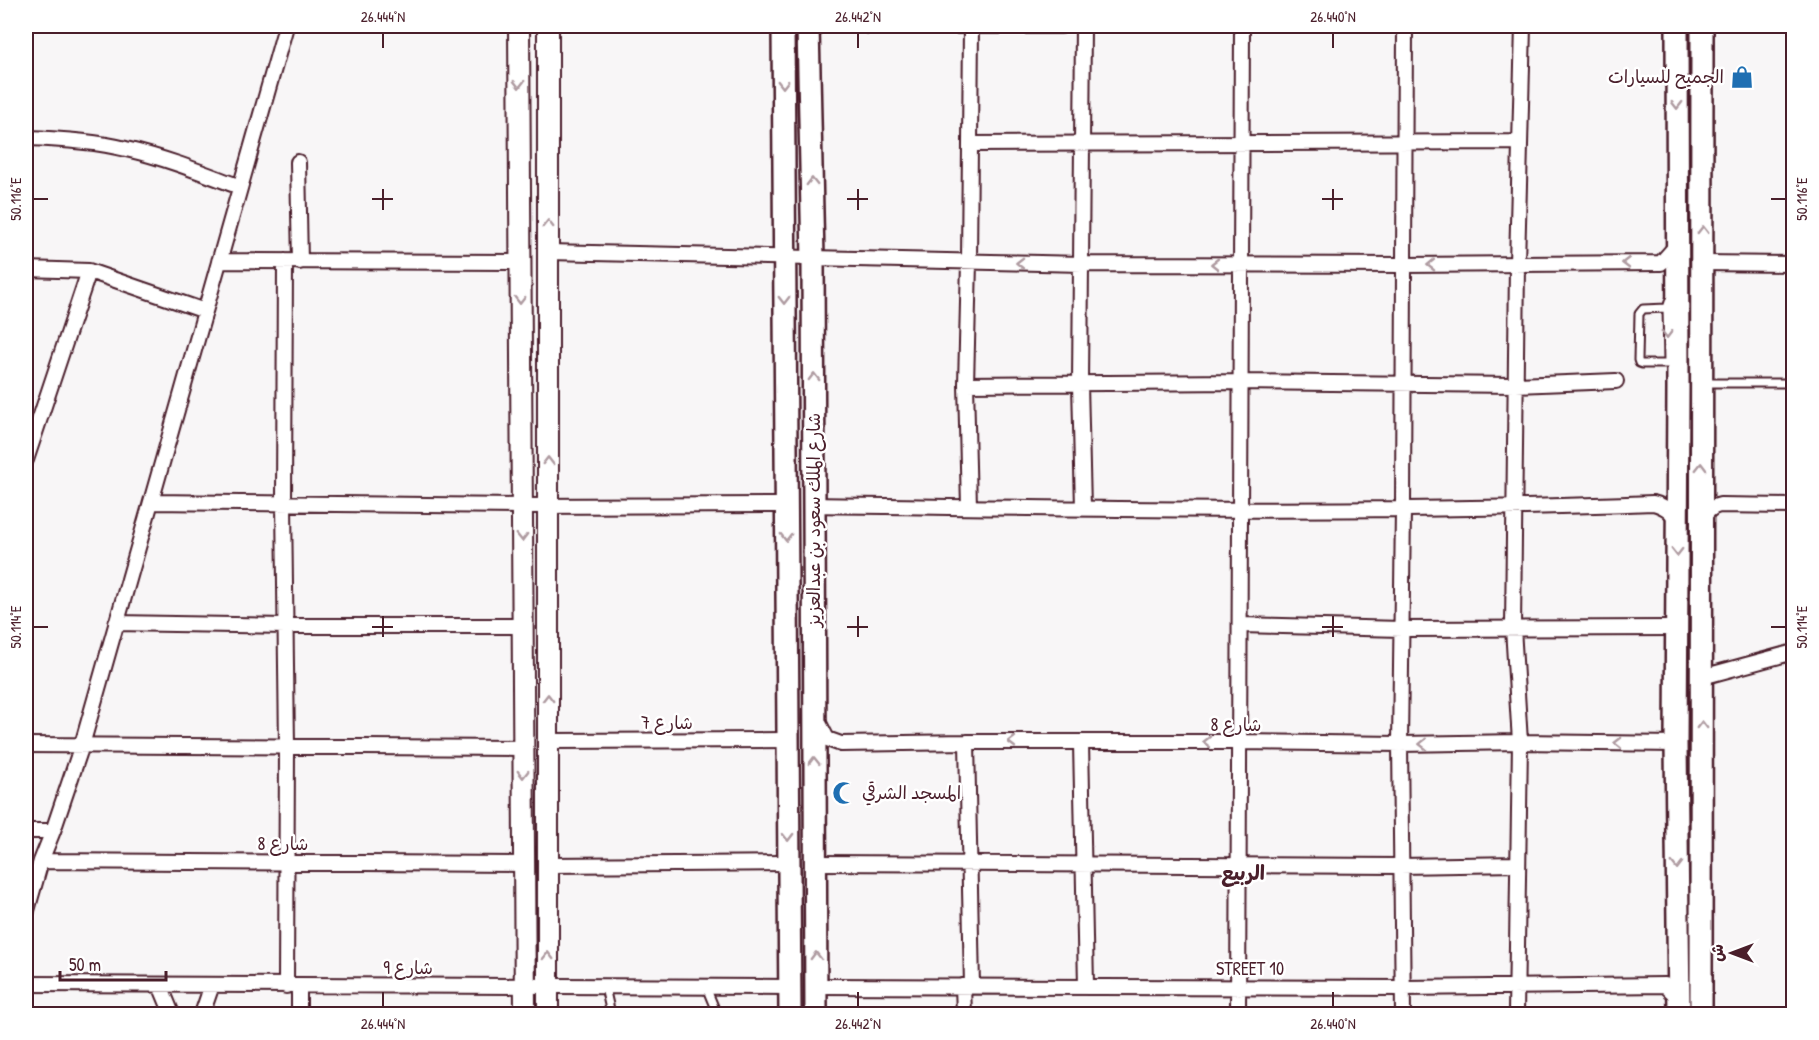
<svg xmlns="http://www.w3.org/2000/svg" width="1819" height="1040" viewBox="0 0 1819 1040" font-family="'Patrick Hand','Playpen Sans Arabic',sans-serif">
	<rect width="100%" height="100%" fill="#f8f6f7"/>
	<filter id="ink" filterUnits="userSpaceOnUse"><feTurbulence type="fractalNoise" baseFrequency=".0167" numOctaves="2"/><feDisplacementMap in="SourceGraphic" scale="12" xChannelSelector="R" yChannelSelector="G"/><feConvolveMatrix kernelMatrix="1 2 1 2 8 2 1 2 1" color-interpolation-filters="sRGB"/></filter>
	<g filter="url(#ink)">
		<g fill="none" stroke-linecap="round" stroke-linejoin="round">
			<g stroke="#4a1f2b" stroke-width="11">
				<path id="lane" d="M1667,308L1643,309L1639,314L1638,360L1639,363L1642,364H1668
					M1668,363L1667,308L1670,299
					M1703,383H1794
					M605,987L611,1014
					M706,987L717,1014"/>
			</g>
			<g stroke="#4a1f2b" stroke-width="18">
				<path id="street" d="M869,26H1061
					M1083,26L1080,384L1083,508
					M26,138C59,139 94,141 126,149C166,158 203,173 240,187
					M970,144L1520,142
					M298,162L300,262
					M548,252L1082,264L1404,265L1661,263L1677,245
					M219,261L520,262
					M285,261L284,503L287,747L286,986
					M1703,263L1794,264
					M26,269L89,271L205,311
					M966,384L1240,382L1516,385L1616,381
					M26,460L89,271
					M151,502L522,506L786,505
					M815,505C1094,509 1374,514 1653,503C1665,506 1672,511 1677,522
					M969,507L966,384L969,262L971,26
					M1701,522C1706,513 1710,507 1720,505L1794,506
					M116,623L285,626H523
					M1241,625L1402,629L1677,628
					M1702,677L1794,652
					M818,721L827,739L841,744L967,742H1240L1400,744L1520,742L1676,744
					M548,741L787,740
					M967,742L972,986
					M1081,743L1086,986
					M26,745L523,748
					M26,831H53
					M41,861L524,864
					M815,863L1400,866L1518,864
					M548,865L788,863
					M26,914L41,861L53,831L82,745L286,26
					M26,984L790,987
					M160,985L172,1014
					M816,986L1403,988L1665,985L1679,998
					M963,986L964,1014
					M202,1014L212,985
					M299,1014V986
					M1238,1014L1242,26
					M1403,1014L1400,744L1403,510L1405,26
					M1516,1014L1520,742L1513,628L1517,264L1523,26"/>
			</g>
			<g stroke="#4a1f2b" stroke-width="24">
				<path id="secondary" d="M519,26L525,1014
					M548,1014V26"/>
			</g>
			<g stroke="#4a1f2b" stroke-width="26">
				<path id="primary" d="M783,26L790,1014
					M808,26L813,259L816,1014
					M1677,26L1678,388L1676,744L1679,1014
					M1701,1014L1702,26"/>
			</g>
			<use href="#lane" stroke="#fff" stroke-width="7"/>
			<use href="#street" stroke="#fff" stroke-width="14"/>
			<use href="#secondary" stroke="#fff" stroke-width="20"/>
			<use href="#primary" stroke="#fff" stroke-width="21"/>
		</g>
		<defs><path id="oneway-chevron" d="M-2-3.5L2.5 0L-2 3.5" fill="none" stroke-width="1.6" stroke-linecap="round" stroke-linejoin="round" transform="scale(1.5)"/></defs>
		<g stroke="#ae9aa0">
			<use href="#oneway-chevron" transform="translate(519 84) rotate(90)"/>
			<use href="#oneway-chevron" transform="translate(783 84) rotate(90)"/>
			<use href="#oneway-chevron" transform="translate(1677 105) rotate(90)"/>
			<use href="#oneway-chevron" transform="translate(812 182) rotate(-91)"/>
			<use href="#oneway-chevron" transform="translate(548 224) rotate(-90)"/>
			<use href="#oneway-chevron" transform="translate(1703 230) rotate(-90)"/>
			<use href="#oneway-chevron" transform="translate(1020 263) rotate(-179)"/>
			<use href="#oneway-chevron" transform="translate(1626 263) rotate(180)"/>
			<use href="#oneway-chevron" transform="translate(1215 264) rotate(-180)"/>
			<use href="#oneway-chevron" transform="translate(1431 265) rotate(179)"/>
			<use href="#oneway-chevron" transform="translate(520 300) rotate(90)"/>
			<use href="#oneway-chevron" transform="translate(784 300) rotate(90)"/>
			<use href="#oneway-chevron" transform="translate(1667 334) rotate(89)"/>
			<use href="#oneway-chevron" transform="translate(814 377) rotate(-90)"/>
			<use href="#oneway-chevron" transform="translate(548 461) rotate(-90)"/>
			<use href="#oneway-chevron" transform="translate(1701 467) rotate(-89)"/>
			<use href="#oneway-chevron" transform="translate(522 537) rotate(89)"/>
			<use href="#oneway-chevron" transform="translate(786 537) rotate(90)"/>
			<use href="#oneway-chevron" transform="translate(1677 552) rotate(90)"/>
			<use href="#oneway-chevron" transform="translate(548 698) rotate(-90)"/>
			<use href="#oneway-chevron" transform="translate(1702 725) rotate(-90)"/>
			<use href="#oneway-chevron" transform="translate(1012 742) rotate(-180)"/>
			<use href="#oneway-chevron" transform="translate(1207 742) rotate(180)"/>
			<use href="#oneway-chevron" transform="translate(1618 743) rotate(-179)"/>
			<use href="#oneway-chevron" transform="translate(1423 744) rotate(179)"/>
			<use href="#oneway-chevron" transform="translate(814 761) rotate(-91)"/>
			<use href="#oneway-chevron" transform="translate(523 774) rotate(90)"/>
			<use href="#oneway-chevron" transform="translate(788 837) rotate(89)"/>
			<use href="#oneway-chevron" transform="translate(1677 865) rotate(89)"/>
			<use href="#oneway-chevron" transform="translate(548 956) rotate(-90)"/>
			<use href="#oneway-chevron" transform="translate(816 956) rotate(-91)"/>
		</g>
	</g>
	<path fill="none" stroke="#4a1f2b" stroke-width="2" d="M383,33V48M858,33V48M1333,33V48M383,189V210M858,189V210M1333,189V210M33,199H48M372,199H393M847,199H868M1322,199H1343M1771,199H1786M383,616V637M858,616V637M1333,616V637M33,627H48M372,627H393M847,627H868M1322,627H1343M1771,627H1786M383,992V1007M858,992V1007M1333,992V1007"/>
	<defs>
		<g id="shop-bare" transform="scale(1.8)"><path d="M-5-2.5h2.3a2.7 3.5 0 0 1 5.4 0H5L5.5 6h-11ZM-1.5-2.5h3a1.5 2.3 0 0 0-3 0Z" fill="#1f6fb2" stroke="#fff" stroke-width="2.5" paint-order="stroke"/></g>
		<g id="mosque-bare" transform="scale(1.8)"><path d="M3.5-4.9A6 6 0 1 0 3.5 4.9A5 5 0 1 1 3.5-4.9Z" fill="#1f6fb2" stroke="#fff" stroke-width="2.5" paint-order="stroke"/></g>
	</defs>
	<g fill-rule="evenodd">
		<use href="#shop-bare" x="1742" y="77"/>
		<use href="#mosque-bare" x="844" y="793"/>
	</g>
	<g text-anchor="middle" stroke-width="5" stroke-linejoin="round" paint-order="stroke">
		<g font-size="18" fill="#4a1f2b" stroke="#fff" text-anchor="end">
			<text x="1724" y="83">الجميح للسيارات</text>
			<text x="862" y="799" text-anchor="start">المسجد الشرقي</text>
		</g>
		<g font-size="18" fill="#4a1f2b" stroke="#fff">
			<text transform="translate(814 520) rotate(-90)" y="6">شارع الملك سعود بن عبدالعزيز</text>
			<text x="667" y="729">شارع 7</text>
			<text x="1236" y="731">شارع 8</text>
			<text x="283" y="850">شارع 8</text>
			<text x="408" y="974">شارع 9</text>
			<text x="1250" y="975">STREET 10</text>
		</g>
		<g font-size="20" font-weight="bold" fill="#4a1f2b" stroke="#fff">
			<text x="1243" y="880">الربيع</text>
		</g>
	</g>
	<rect width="1819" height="1040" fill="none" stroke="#fff" stroke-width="66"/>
	<g transform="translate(1732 953) rotate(270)" stroke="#ffffff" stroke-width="4.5" paint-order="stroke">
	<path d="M0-4.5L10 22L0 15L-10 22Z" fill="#4a1f2b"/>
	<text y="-9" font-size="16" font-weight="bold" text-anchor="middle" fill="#4a1f2b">ش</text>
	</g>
	<path d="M60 971v9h106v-9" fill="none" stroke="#4a1f2b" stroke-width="3"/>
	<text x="69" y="971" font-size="18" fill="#4a1f2b" stroke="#ffffff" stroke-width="4.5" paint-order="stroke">50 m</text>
	<rect x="33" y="33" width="1753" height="974" fill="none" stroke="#4a1f2b" stroke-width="2"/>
	<g font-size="15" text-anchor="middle" fill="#4a1f2b">
		<text x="383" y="22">26.444°N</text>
		<text x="858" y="22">26.442°N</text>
		<text x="1333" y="22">26.440°N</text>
		<text transform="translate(1802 199) rotate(-90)" y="5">50.116°E</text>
		<text transform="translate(16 199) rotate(-90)" y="5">50.116°E</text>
		<text transform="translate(1802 627) rotate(-90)" y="5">50.114°E</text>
		<text transform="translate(16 627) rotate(-90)" y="5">50.114°E</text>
		<text x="383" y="1029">26.444°N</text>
		<text x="858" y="1029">26.442°N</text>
		<text x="1333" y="1029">26.440°N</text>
	</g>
</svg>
